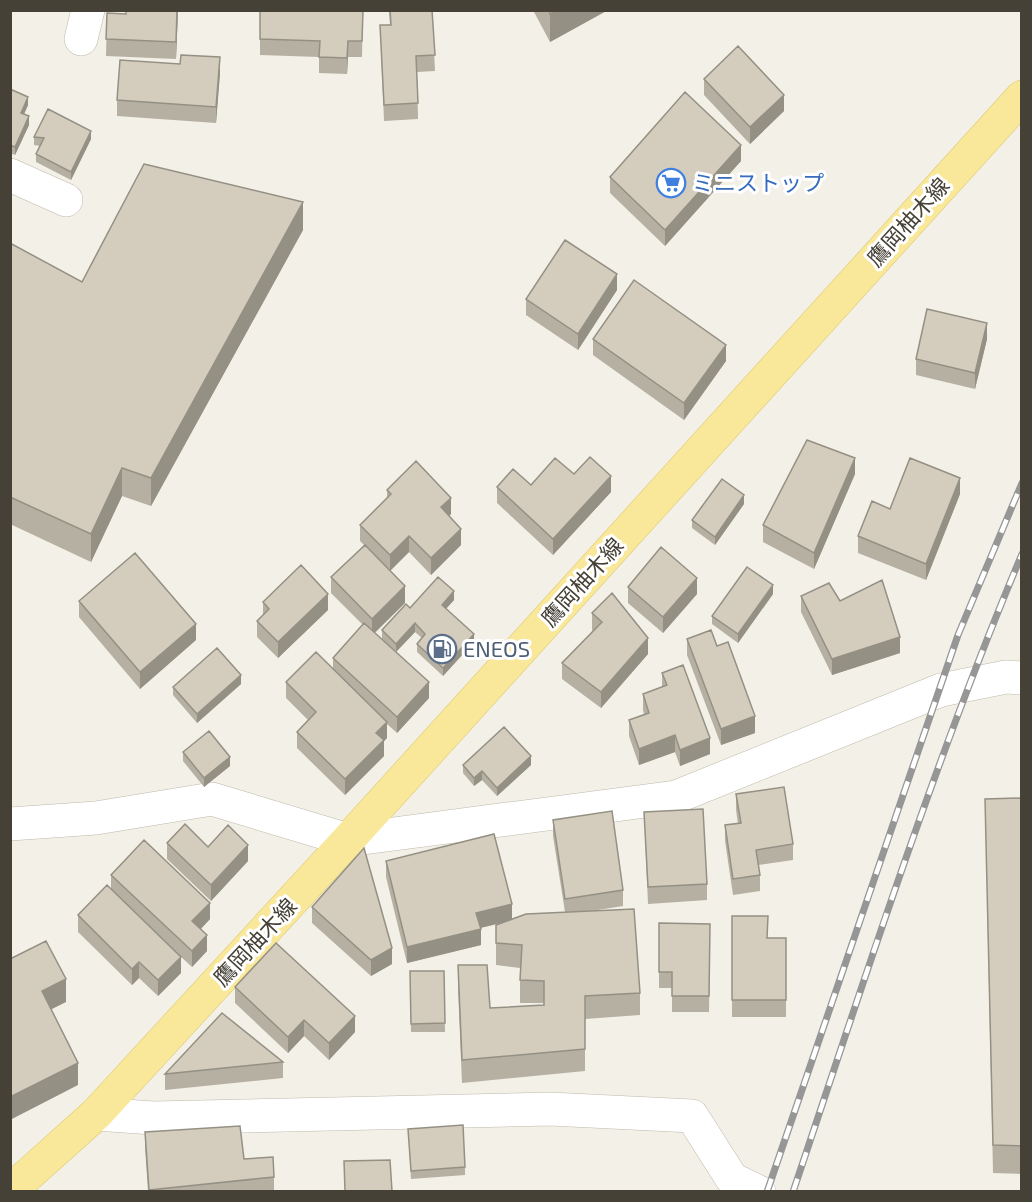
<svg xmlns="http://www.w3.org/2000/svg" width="1032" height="1202" viewBox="0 0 1032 1202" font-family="'Exo 2','Noto Sans JP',sans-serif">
	<rect width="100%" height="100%" fill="#f3f0e7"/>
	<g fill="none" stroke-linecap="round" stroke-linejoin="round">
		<g stroke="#beb9aa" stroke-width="34">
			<path id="minor" d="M81,39L88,10
				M10,175L66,200
				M10,824L96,818L212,799L348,840L676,797L941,690L1006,677L1022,678
				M96,1114L153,1118L550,1109L692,1116L732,1179L759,1192"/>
		</g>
		<g stroke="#ddc76b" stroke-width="34">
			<path id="major" d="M10,1191L96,1114L348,840L1022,97"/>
		</g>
		<use href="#minor" stroke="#fff" stroke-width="33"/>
		<use href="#major" stroke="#f9e89a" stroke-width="33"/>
		<g stroke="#969696" stroke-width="7">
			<path id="rail" d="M767,1192L958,635L1022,483
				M793,1192C865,978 934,762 1022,554"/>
		</g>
		<use href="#rail" stroke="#fff" stroke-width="4.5" stroke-dasharray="14" stroke-linecap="butt"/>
	</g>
	<path fill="#b6b0a3" d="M126,10H178L176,59L106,56L107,13L126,14Z
		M260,10H363L362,57H348L347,74L319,73V57L260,55Z
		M389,10H432L435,71L417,72L418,119L384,121L380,25H390Z
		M533,10H608L550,42Z
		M220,73L216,123L117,116V100Z
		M704,79L784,111L750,144L704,95Z
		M10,89L28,105L24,114L29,125L15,155L10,153Z
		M34,137L91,139L71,180L36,162V154L40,146L34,145Z
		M741,161L665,246L610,193V177Z
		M303,230L151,506L122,496L91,562L10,524V243L82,282Z
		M617,290L578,350L526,315V299Z
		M593,339L726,361L684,420L593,355Z
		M987,339L975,389L916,375V359Z
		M574,474L611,492L553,555L497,503V487L531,485Z
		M855,474L814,569L763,542V525Z
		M387,490L451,514L449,516L461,545L431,575L409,552L390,571L405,603L375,633L429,698L397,733L387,724V738L384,741V756L345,795L297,748V732L308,720L286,698V682L333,668V658L363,625L331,593V577L364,545L360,541V525L387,498Z
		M960,494L926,580L858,553V536L890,509Z
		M744,504L715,545L692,528V520Z
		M628,587L697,594L663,633L628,603Z
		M773,594L738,643L712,624V616Z
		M801,596L900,653L832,675L801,612Z
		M454,600L446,609L474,642L443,676L417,652V644L422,638L415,632L396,652L382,639V630L410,608Z
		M79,601L196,640L140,689L79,617Z
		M263,602L328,610L278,658L257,637V621L263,615Z
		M592,613L648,654L601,708L562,679V663L593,631L592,630Z
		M687,639L717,646L755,733L721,745L687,655Z
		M662,673L710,754L680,766L675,752L639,765L629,736V720L644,714L643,710V694L662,687Z
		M241,684L197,723L173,695V687Z
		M183,752L230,766L204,787L183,761Z
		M463,765H531L497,796L482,780L474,786L463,773Z
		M736,794L793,844V860L758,865L760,875V891L733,895L725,841V825L738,824L736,810Z
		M1022,798V1174L993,1173L985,799Z
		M644,812L707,884V900L648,904Z
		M553,820L623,890V906L591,911L640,993V1015L585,1019V1071L462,1083L458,988V965L490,1008L544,1005V1003H520V968L496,965V925L502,923L480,928L481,945L407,963L386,877V861L512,919L565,912L553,836Z
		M167,843L208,847L248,861L211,901L167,859Z
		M111,875L210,919L201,929L207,951L192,967L179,955L181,973L158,996L139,978L132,985L78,932V915L111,889Z
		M312,907L392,964L371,976L312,923Z
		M732,916L767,938H786V1017H732Z
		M659,923L710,924L709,1012H672V988H659Z
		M410,971H444L445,1032H411Z
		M235,987L355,1032L329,1060L304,1036L288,1053L235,1003Z
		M283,1062V1078L165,1090V1074Z
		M408,1129L465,1167V1175L411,1179Z
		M145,1132L244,1159L274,1177V1191H148L145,1148Z"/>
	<path fill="#949084" d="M177,10H178L176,59V42Z
		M557,10H608L550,42V14Z
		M348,41V57L347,74V58Z
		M220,57V73L216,123V107Z
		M784,95V111L750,144V127Z
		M28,97V105L21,121V113Z
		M29,116V125L15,155V147Z
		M91,131V139L71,180V172Z
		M741,145V161L665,246V230Z
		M303,202V230L151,506V478Z
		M617,274V290L578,350V334Z
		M987,323V339L975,389V373Z
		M726,345V361L684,420V403Z
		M855,458V474L814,569V553Z
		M122,468V496L91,562V534Z
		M611,476V492L553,555V539Z
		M960,478V494L926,580V564Z
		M744,495V504L715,545V537Z
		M451,498V514L441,524V507Z
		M461,529V545L431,575V558Z
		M409,536V552L390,571V555Z
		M697,578V594L663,633V617Z
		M773,585V594L738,643V634Z
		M405,586V603L372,635V619Z
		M454,591V600L442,613V605Z
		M328,594V610L278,658V642Z
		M415,623V632L396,652V644Z
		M196,624V640L140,689V672Z
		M474,634V642L443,676V668Z
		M900,637V653L832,675V659Z
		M648,638V654L601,708V692Z
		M241,675V684L197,723V714Z
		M429,682V698L397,733V717Z
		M755,716V733L721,745V729Z
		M387,722V738L384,741V756L345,795V779L376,733Z
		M675,735V752L639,765V749Z
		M710,738V754L680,766V750Z
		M531,756V765L497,796V788Z
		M230,757V766L204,787V778Z
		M482,771V780L474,786V778Z
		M248,845V861L211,901V885Z
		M210,903V919L192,938V921Z
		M512,904V920L476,929V913Z
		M481,929V945L407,963V947Z
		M207,935V951L192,967V951Z
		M392,948V964L371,976V960Z
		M181,957V973L158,996V980Z
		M139,962V978L132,985V969Z
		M66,979V1002L42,1014V991Z
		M355,1016V1032L329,1060V1043Z
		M304,1020V1036L288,1053V1037Z
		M78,1063V1085L10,1120V1097Z"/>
	<path fill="#d4cdbd" stroke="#949084" stroke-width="1.5" d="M126,10H177L176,42L106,39L107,13L126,14Z
		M260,10H363L362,41H348L347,58L319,57L320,41L260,39Z
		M390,10H432L435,55L416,56L418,103L384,105L380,25H391Z
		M549,10H557L550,14Z
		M738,46L784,95L750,127L704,79Z
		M181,55L220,57L216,107L117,100L120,60L180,64Z
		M10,89L28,97L21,113L29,116L15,147L10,145Z
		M685,92L741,145L665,230L610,177Z
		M48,109L91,131L71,172L36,154L44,138L34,137Z
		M144,164L303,202L151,478L122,468L91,534L10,497V243L82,282Z
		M565,240L617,274L578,334L526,299Z
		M634,280L726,345L684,403L593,339Z
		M927,309L987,323L975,373L916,359Z
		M807,440L855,458L814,553L763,525Z
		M590,457L611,476L553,539L497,487L513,469L531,485L555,458L574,474Z
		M910,458L960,478L926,564L858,536L872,501L890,509Z
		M416,461L451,498L441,507L461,529L431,558L409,536L390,555L360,525L391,494L387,490Z
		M722,479L744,495L715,537L692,520Z
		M365,545L405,586L372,619L331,577Z
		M661,547L697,578L663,617L628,587Z
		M135,553L196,624L140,672L79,601Z
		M301,565L328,594L278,642L257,621L269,609L263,602Z
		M747,567L773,585L738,634L712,616Z
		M438,577L454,591L442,605L474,634L443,668L417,644L425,634L415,623L396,644L382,630L406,604L410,608Z
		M882,580L900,637L832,659L801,596L829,583L840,601Z
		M612,593L648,638L601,692L562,663L602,622L592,613Z
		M364,623L429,682L397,717L333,658Z
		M711,630L717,646L728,642L755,716L721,729L687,639Z
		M217,648L241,675L197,714L173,687Z
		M316,652L387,722L376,733L384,740L345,779L297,732L316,712L286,682Z
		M683,665L710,738L680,750L675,735L639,749L629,720L649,713L643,694L667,685L662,673Z
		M504,727L531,756L497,788L482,771L474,778L463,765Z
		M209,731L230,757L204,778L183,752Z
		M784,787L793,844L756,850L760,875L733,879L725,825L741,823L736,794Z
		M1022,798V1146L993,1145L985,799Z
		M703,809L707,884L648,887L644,812Z
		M612,811L623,890L565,899L553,820Z
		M185,824L208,847L228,825L248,845L211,885L167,843Z
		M494,834L512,904L476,913L481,929L407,947L386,861Z
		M144,840L210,903L192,921L207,935L192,951L111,875Z
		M364,848L392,948L371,960L312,907Z
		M107,885L181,957L158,980L139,962L132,969L78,915Z
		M634,909L640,993L585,996V1049L462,1060L458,965H487L490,1008L544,1005V981L520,980L522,945L496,943V925L526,914Z
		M732,916H768L767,938H786V1000H732Z
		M659,923L710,924L709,996H672V972H659Z
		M46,941L66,979L42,991L78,1063L10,1097V959Z
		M276,943L355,1016L329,1043L304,1020L288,1037L235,987Z
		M410,971H444L445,1023L411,1024Z
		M222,1013L283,1062L165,1074Z
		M463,1125L465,1167L411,1171L408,1129Z
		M240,1126L244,1159L273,1157L274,1177L149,1190L145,1132Z
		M390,1160L392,1191H345L344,1161Z"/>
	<defs>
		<g id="supermarket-ring" transform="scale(1.5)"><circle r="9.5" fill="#fff" stroke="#3f7fe0" stroke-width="1.5"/><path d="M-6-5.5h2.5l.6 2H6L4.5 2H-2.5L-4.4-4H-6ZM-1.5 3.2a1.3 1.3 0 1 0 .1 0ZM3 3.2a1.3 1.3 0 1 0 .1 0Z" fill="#3f7fe0"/></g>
		<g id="fuel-ring" transform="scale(1.5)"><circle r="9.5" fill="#fff" stroke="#5c6f8a" stroke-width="1.5"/><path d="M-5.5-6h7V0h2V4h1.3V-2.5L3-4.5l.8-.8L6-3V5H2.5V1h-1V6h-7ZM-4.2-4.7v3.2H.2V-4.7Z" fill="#5c6f8a"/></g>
	</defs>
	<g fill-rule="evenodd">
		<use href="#supermarket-ring" x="671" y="183"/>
		<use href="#fuel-ring" x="442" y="649"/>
	</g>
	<g text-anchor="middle" stroke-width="6" stroke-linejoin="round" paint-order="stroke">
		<g font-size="22" fill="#366cbe" stroke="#fff" text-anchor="start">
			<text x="692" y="191">ミニストップ</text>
		</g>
		<g font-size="22" fill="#454136" stroke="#fff">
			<text transform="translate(908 222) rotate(-48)" y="8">鷹岡柚木線</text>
			<text transform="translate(582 582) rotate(-48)" y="8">鷹岡柚木線</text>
			<text transform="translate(255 942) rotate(-47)" y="8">鷹岡柚木線</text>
		</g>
		<g font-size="22" fill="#4e5e75" stroke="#fff" text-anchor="start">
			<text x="463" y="657">ENEOS</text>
		</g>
	</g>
	<rect width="1032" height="1202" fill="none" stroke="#454136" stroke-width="24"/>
</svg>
